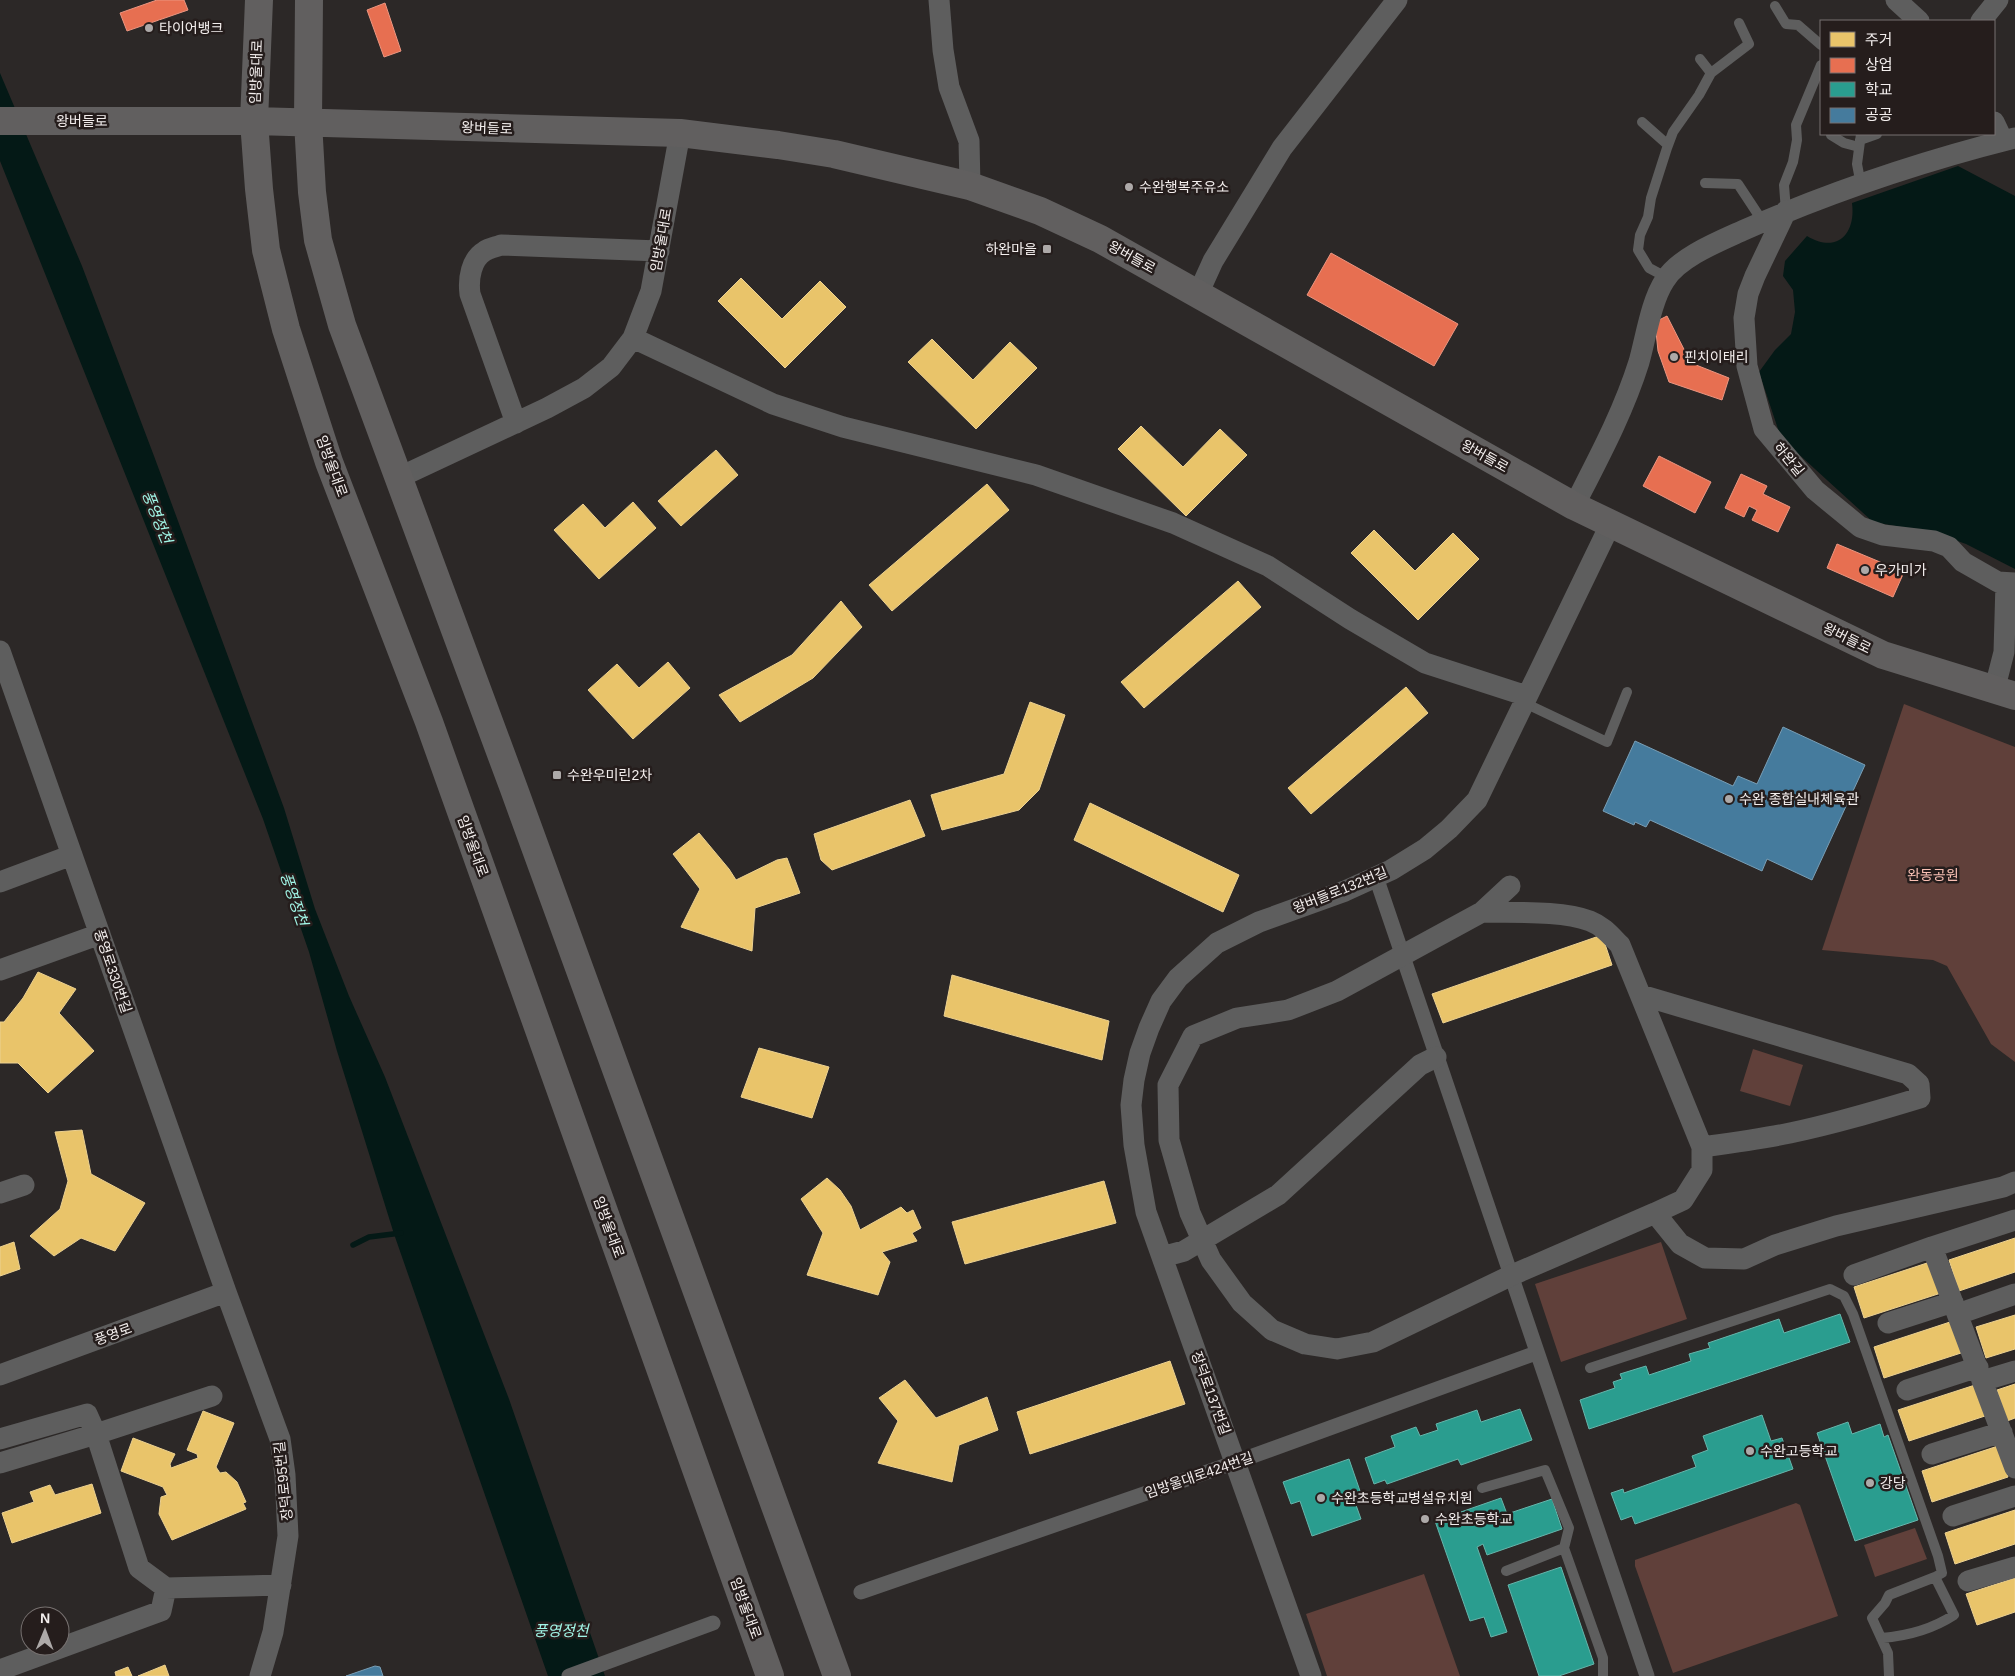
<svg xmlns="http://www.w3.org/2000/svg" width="2015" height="1676" viewBox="0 0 2015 1676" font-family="Helvetica,'Noto Sans KR',sans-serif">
	<rect width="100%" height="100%" fill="#2c2827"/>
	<path fill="#60403a" d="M1904,704L2015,747V1062L1991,1044L1947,966L1933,960L1822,950Z
		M1753,1049L1803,1065L1790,1106L1740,1091Z
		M1661,1242L1687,1319L1561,1362L1535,1284Z
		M1796,1503L1800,1505L1838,1616L1673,1673L1635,1566V1560Z
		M1915,1528L1927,1559L1875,1577L1864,1545Z
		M1424,1574L1460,1676H1327L1306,1614Z"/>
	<path fill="#041916" d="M0,73L82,266L154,456L284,808L315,909L349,996L385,1077L509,1399L605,1676H548L394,1234L337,1051L309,952L263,819L0,161Z
		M1958,166L2015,196V569L1966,544L1935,533L1873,522L1781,438L1759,372L1775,350L1791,334L1795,312L1793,290L1783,276L1785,261L1807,236C1837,254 1856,234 1852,203Z"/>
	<path fill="#e9c46a" stroke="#ecd191" d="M741,278L782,319L820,281L846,307L785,368L718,301Z
		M932,339L973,380L1010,342L1037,368L976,429L908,362Z
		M1141,426L1183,467L1220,429L1247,455L1186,516L1118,449Z
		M716,450L738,475L681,526L658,501Z
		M987,484L1009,510L892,611L869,585Z
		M633,502L656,528L599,579L554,530L583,504L605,528Z
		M1374,530L1415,571L1453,533L1479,559L1418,620L1351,553Z
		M1238,581L1261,607L1144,708L1121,682Z
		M841,601L862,627L813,678L740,722L719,695L792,655Z
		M668,662L690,688L633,739L588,690L617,664L639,688Z
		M1406,687L1428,713L1311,814L1288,788Z
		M1030,702L1065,715L1039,790L1019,810L942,830L931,795L1004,774Z
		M910,800L925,836L832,870L821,860L814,834Z
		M1090,803L1239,875L1223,912L1074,840Z
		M699,833L729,869L736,880L777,860L787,858L800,893L755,908L752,951L681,927L700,889L673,854Z
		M1602,935L1612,965L1443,1023L1432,994Z
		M38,972L76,989L59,1013L94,1051L48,1093L18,1063H0V1022H4L23,998Z
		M952,975L1109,1021L1102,1060L944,1016Z
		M759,1048L829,1067L812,1118L741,1097Z
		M82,1130L91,1174L145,1203L115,1251L81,1238L54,1256L30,1236L60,1209L68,1181L55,1132Z
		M827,1178L840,1190L851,1206L860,1230L901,1207L907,1213L913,1210L921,1228L912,1233L917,1241L882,1252L890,1262L878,1295L807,1275L823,1233L801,1199Z
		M1104,1181L1116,1223L965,1264L952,1222Z
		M2015,1238V1272L1959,1291L1949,1260Z
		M14,1242L20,1269L0,1276V1247Z
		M1930,1262L1941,1293L1864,1318L1854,1287Z
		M2015,1315V1349L1986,1358L1976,1327Z
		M1950,1322L1961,1353L1884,1378L1874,1347Z
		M1170,1361L1185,1404L1030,1454L1017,1412Z
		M905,1380L936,1418L987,1397L998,1430L959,1445L952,1482L878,1463L898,1421L879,1398Z
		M2015,1384V1418L2007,1421L1997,1390Z
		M1975,1385L1985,1416L1909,1441L1898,1410Z
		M203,1411L234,1423L216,1467L220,1473L226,1472L237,1482L246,1502L243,1503L246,1509L172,1540L159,1514L161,1497L167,1495L163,1487L121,1471L133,1438L175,1454L170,1464L171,1468L198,1458L197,1454L187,1450Z
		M1998,1446L2008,1477L1932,1502L1922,1471Z
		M92,1484L101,1513L12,1543L2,1513L34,1502L30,1492L50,1485L55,1495Z
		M2015,1510V1544L1955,1564L1945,1533Z
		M2015,1578V1612L1977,1625L1966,1594Z
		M165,1665L169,1676H138Z
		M128,1667L132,1676H116L115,1672Z"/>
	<path fill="#e76f51" stroke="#eb9580" d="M157,0H184L188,10L127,31L120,13Z
		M385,3L401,51L384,57L367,10Z
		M1331,253L1458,324L1434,366L1307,295Z
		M1667,316L1691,363L1729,378L1722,400L1669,382L1658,351L1655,322Z
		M1659,456L1711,482L1695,513L1643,486Z
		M1741,474L1767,486L1763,494L1790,507L1778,532L1752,520L1757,510L1749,506L1744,517L1725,508Z
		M1837,544L1904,572L1893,597L1827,568Z"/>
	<path fill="#2a9d8f" stroke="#66b5ab" d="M1840,1314L1850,1342L1589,1429L1580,1400L1615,1388L1613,1382L1622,1379L1620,1374L1646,1366L1649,1375L1691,1361L1689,1354L1710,1348L1708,1343L1779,1319L1784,1333Z
		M1520,1409L1532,1440L1461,1465L1458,1459L1387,1484L1385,1480L1374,1484L1365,1458L1395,1447L1391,1436L1416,1427L1420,1436L1438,1430L1436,1424L1477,1410L1481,1422Z
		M1762,1415L1771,1441L1782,1438L1793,1469L1635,1524L1632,1516L1621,1520L1611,1493L1623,1489L1624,1493L1696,1467L1692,1456L1708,1450L1703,1436Z
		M1848,1422L1852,1434L1880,1424L1884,1437L1888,1435L1918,1520L1855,1541L1817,1433Z
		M1349,1459L1360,1491L1352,1494L1361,1519L1312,1536L1300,1501L1291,1504L1283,1482Z
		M1501,1498L1507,1514L1552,1499L1562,1529L1487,1555L1483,1544L1477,1547L1507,1632L1491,1637L1484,1617L1470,1621L1435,1521Z
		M1561,1567L1594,1664L1559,1676H1539L1508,1585Z"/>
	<path fill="#457b9d" stroke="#799eb5" d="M1783,727L1865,765L1812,880L1767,859L1762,871L1650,820L1646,827L1635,822L1634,825L1603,811L1635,741L1733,786L1738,776L1757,784Z
		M375,1666L380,1667L383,1676H346Z"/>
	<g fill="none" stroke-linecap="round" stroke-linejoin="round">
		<path stroke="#041916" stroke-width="5.5" d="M353,1245L369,1237L401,1233"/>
		<path stroke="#5e5e5e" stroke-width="10" d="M1775,6L1786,24L1798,25L1821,45
			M1700,59L1711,73
			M1642,122L1668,145
			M1831,135L1844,143L1859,147
			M1860,140L1877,134
			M1705,183L1738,184L1763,222
			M1861,185L1857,164L1861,134
			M1786,211L1784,185L1793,162L1797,140L1796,125L1821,65
			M1666,277L1649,268L1638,250L1640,235L1648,217L1651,198L1667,148L1673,132L1699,95L1711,73L1749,44L1739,23
			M1527,697L1531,706L1607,742L1627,692
			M1590,1368L1830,1289L1844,1296L1853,1314L1938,1556L1942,1573L1935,1577
			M1482,1488L1545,1470L1569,1528L1564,1548L1603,1658V1676
			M1506,1571L1564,1548
			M1881,1638C1908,1636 1931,1630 1954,1615L1935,1577L1889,1595L1885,1603L1872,1618L1888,1653L1889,1676"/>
		<path stroke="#5e5e5e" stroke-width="15" d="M1376,877L1647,1676
			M861,1592L1236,1462L1536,1353
			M569,1676L713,1623"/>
		<path stroke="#5e5e5e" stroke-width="21" d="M939,0L943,50L949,87L969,141L970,186
			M1896,0L1919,21
			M1981,21L1998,0
			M1994,122L2003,141
			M1786,211L1755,276L1748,294L1744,318L1747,366L1764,429L1815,490L1860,527L1883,535L1934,541L1949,547L1963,562L1998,582L2015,583
			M1198,294L1213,261L1282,148L1397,0
			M633,338L773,404L843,427L1036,475L1173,523L1268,566L1350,619L1425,663L1527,696
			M516,423L470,294C468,279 471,259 485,251C489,248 496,247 501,245L659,251
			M400,477L547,408L584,388L611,367L633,338L651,291L680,133
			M1574,506C1598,459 1623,413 1639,362C1646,337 1651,301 1665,280C1679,257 1720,241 1744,230C1831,192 1923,161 2015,138
			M0,651L226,1292L280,1439L285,1475L288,1536L273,1632L260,1676
			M1994,691L2004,652L2006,583
			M0,882L72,855
			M1510,886L1482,912L1337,991L1288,1010L1237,1018L1193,1036L1168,1085L1169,1140L1190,1213L1211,1260L1242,1303L1272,1330L1305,1344L1337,1349L1373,1342L1510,1276L1655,1213L1680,1244L1705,1258L1744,1259L1775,1245L1836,1226L2003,1187L2015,1182
			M1482,912C1513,913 1561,910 1590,921C1603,926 1611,936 1620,945L1702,1147V1170L1683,1200L1655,1213
			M0,970L100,934
			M1641,995L1908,1074L1919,1084L1920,1098C1877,1111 1834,1124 1790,1133C1761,1139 1731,1143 1702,1147
			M0,1193L24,1185
			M1932,1247L2015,1220
			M1162,1257L1184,1251L1278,1195L1420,1065L1436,1057
			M1854,1275L1932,1247L2015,1468
			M1958,1314L2015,1294
			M1888,1323L1953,1302
			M0,1375L226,1292
			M1982,1381L2015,1371
			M1907,1390L1978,1367
			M212,1396L96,1434L139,1568L166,1588L281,1585
			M0,1439L87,1414L96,1434L0,1463
			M1932,1454L2002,1432
			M1953,1516L2015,1496
			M1968,1581L2015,1567
			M0,1670L161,1611L166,1588
			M1311,1676L1146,1212L1134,1145L1131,1105L1134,1080L1140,1053L1149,1028L1161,1001L1178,978L1217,943L1259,922L1345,891L1391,870L1425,849L1449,829L1477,800L1611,523"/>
		<path stroke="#615f5f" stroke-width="28" d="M259,0L254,121L259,189L266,250L286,329L329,462L429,722L770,1676
			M309,0L308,122L312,192L318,240L342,325L514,789L837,1676
			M0,121H254L680,133L778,145L834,154L970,186L1040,211L1100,239L1574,506L1883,655L2015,696"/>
	</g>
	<g fill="#ada9a8" stroke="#251d1c" stroke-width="2">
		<circle cx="149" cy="28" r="5"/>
		<circle cx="1129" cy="187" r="5"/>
		<rect x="1042" y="244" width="10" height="10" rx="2.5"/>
		<circle cx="1674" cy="357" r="5"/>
		<circle cx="1865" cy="570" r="5"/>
		<rect x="552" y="770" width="10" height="10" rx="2.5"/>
		<circle cx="1729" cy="799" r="5"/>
		<circle cx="1750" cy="1451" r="5"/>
		<circle cx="1870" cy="1483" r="5"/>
		<circle cx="1321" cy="1498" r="5"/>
		<circle cx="1425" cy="1519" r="5"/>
	</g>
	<g text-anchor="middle" stroke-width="5" stroke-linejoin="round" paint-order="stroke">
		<g font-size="14" fill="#f3eeed" stroke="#251d1c" text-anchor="start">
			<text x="159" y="33">타이어뱅크</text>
			<text x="1139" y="192">수완행복주유소</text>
			<text x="1037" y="254" text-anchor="end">하완마을</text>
			<text x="1684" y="362">핀치이태리</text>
			<text x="1875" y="575">우가미가</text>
			<text x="567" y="780">수완우미린2차</text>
			<text x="1739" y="804">수완 종합실내체육관</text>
			<text x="1760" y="1456">수완고등학교</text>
			<text x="1880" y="1488">강당</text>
			<text x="1331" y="1503">수완초등학교병설유치원</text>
			<text x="1435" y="1524">수완초등학교</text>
		</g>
		<g font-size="14" fill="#f3eeed" stroke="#251d1c">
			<text transform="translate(256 72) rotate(-88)" y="5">임방울대로</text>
			<text x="82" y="126">왕버들로</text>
			<text transform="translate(487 128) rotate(2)" y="5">왕버들로</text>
			<text transform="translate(661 240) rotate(-80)" y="5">임방울대로</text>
			<text transform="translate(1132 257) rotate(29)" y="5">왕버들로</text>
			<text transform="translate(1485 456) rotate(29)" y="5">왕버들로</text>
			<text transform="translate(1789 459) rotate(50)" y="5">하완길</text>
			<text transform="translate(332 466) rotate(70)" y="5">임방울대로</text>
			<text transform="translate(1847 638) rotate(26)" y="5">왕버들로</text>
			<text transform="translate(473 846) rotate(70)" y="5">임방울대로</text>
			<text transform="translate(1340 890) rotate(-22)" y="5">왕버들로132번길</text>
			<text transform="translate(113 971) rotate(71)" y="5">풍영로330번길</text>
			<text transform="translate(609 1227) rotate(70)" y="5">임방울대로</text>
			<text transform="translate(113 1334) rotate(-20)" y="5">풍영로</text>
			<text transform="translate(1211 1393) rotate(70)" y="5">장덕로137번길</text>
			<text transform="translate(1199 1475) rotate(-19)" y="5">임방울대로424번길</text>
			<text transform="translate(283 1481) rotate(-96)" y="5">장덕로95번길</text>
			<text transform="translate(746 1608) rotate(70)" y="5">임방울대로</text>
		</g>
		<g font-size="14" fill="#f9c0b4" stroke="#251d1c">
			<text x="1933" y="880">완동공원</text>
		</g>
		<g font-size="15" font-style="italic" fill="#a1f6e7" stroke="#251d1c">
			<text transform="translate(157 517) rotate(68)" y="5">풍영정천</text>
			<text transform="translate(294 899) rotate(71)" y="5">풍영정천</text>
			<text x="561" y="1636">풍영정천</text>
		</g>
	</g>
	<rect x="1820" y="20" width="175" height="115" fill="#251d1c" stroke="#777170"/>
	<rect x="1830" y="32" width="25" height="15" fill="#e9c46a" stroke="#777170"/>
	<text x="1865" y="45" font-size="15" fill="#f3eeed">주거</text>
	<rect x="1830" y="58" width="25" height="15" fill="#e76f51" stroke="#777170"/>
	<text x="1865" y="70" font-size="15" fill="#f3eeed">상업</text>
	<rect x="1830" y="82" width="25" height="15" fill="#2a9d8f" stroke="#777170"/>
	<text x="1865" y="95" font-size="15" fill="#f3eeed">학교</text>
	<rect x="1830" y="108" width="25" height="15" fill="#457b9d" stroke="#777170"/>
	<text x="1865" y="120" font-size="15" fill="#f3eeed">공공</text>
	<g transform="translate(45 1631) rotate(1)"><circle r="24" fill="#251d1c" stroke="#777170"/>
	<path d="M0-4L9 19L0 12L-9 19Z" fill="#ada9a8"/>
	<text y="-8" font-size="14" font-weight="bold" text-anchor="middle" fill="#f3eeed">N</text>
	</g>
</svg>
